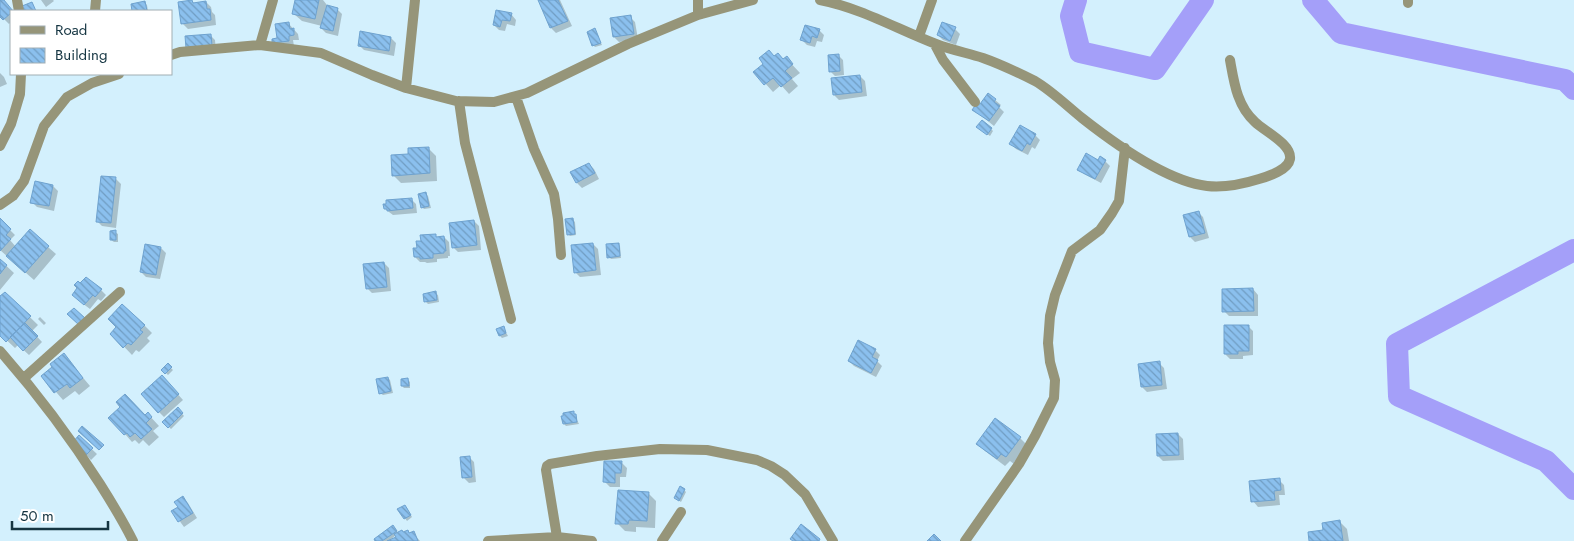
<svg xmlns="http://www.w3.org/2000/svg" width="1574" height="541" viewBox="0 0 1574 541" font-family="Jost,sans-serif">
	<defs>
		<pattern id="building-back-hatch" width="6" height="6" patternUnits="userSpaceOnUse" patternTransform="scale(1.25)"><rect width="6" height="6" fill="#8bc0ee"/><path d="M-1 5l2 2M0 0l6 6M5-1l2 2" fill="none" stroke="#709dc2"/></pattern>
	</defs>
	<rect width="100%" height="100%" fill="#d3f0fd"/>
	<path fill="#0003" d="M0,0H3L12,11H11V22L9,24L0,15Z
		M41,0H53L54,1L46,7Z
		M297,0H323L327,5V7L337,9L342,14L338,36L326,33L321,28L322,26L302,21L294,14Z
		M539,0H560L572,26L556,33L551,28Z
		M192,1L195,4L206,2L211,7L212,12L215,15L216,25L188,29L182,23L180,3Z
		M145,3L147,5L148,11H133L132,5Z
		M497,12L511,14L516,20L515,26L507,24L505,31L499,30L494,25Z
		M630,17L635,22L638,39L619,42L614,37Z
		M288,23L298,34L299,40H293L294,46L273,43L279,39Z
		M955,29L960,34L956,45L943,40L938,35Z
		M595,30L602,45L595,47L593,45Z
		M819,30L824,35L822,42L817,41L815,47L807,45L802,40Z
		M210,35L215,40L216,51L193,52Z
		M391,38L396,43L394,56L364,50L359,45Z
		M838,55L843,60L844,75L835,76L830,71Z
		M774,57L784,60L786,58L800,73L792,79L798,86L789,94L781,85L773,92L755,72Z
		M0,73L4,77L7,84L0,87Z
		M860,76L865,81L867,96L839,100L834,95Z
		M988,94L1001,105L999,107L1004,112L994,126L979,114L980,106Z
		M980,129H991L993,131L990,136Z
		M1035,135L1040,140L1035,149L1032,147L1028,155L1016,149L1011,144Z
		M428,148L436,156L437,181L401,183L393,175L410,155Z
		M1098,161H1105L1110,166L1101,183L1084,174L1079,169Z
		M589,164L594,169L599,179L582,188L577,183L572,173Z
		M116,179L121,184L116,228L102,226L97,221Z
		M53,186L58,191L54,211L37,207L32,202Z
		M426,194L428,196L431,208L424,209L422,207Z
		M411,199L416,204L417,213L393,215L385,209Z
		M1198,212L1203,217L1209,238L1195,242L1190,237L1185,216Z
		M0,220L15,235L10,240L16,247H48L56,254L34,280L0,250Z
		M573,220L575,222L576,235L570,236L568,234Z
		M474,221L479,226L481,250L458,252L453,247Z
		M115,232L118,234V242H114L111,240Z
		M435,235L438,238L444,237L449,242L450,256H448V258L437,259V262L427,263L425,262H420L415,257L418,249Z
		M593,244L598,249L601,275L580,277L575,272Z
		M618,244L620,246L621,258L611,259L609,257Z
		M161,248L166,253L160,279L146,277L141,272Z
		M0,260L14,273L0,290Z
		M384,263L389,268L391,291L372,293L367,288Z
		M1253,289L1258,295V316H1229L1224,311Z
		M101,290L106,295L101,301L98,299L90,309L78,300Z
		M5,293L38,325L32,331L42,342L29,355L18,345L15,348L0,334V298Z
		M435,293L438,295L439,302L428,304L426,302Z
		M40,317L46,323L44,325L38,319Z
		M144,325L152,333L147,338L150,341L139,352L136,350L132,355L112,334Z
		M1248,326L1253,331V355L1243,356V359H1230L1225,354Z
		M503,327L508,336L502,338L500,336Z
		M875,350L880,355L877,361L882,366L876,377L854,366L849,361Z
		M64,355L90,386L79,395L75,391L63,400L43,377L54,368Z
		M1159,363L1164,368L1167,389L1147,392L1142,387Z
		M168,365L173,370L168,375L163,370Z
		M388,378L390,380L393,393L383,395L380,393Z
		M408,380L410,382V388H404L402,386Z
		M167,382L183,400L164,417L159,412Z
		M178,409L184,416L171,429L164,422Z
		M573,412L579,424L566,426L564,424Z
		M148,414L159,426L153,431L159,437L149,446L143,440L139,444L135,440L132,442L125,434Z
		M1178,434L1183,439L1184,460L1163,461L1158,456Z
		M79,437L97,454L91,460L74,443Z
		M1020,438L1028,446L1014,464L1010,461L1005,466L985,451L977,443Z
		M469,457L474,462L476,482L469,483L464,478Z
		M621,462L627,468L626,477H620V487H610L605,482Z
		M1279,480L1284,485L1285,495H1279L1280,505L1258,507L1253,501Z
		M684,490L686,492L681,502L675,498Z
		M648,493L656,501L655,528L636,527V532L625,531L617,523Z
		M183,498L188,503L197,518L184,527L173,512L180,508Z
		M407,508L412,517L407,521L399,510Z
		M1339,521L1347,529L1349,541H1311Z
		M395,529L398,533L410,534L413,533L420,541H390L398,538L396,535L389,541H377Z"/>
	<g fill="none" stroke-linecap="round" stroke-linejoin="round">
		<path stroke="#a49ff9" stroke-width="22" d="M1076,0L1071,16L1080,52L1155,69L1203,0
			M1313,0L1341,33L1565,80L1574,89
			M1574,250L1397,344L1399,396L1546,461L1574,489"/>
	</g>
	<path fill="url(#building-back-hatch)" stroke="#6ea2cf" d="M0,0H4L13,11H11V13L3,20L0,17Z
		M192,0L193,3L206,1L207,9H210L211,20L181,24L178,2Z
		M295,0H319L315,19L292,14Z
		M538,0H558L568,21L550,28Z
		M145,1L147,11H132L131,4Z
		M32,2L36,11H24L22,6Z
		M327,5L338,8L333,31L320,28Z
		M496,10L512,13L510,21L502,20L500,27L493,25Z
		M631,15L634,34L613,37L610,18Z
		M289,22L290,29L294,28V35L289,36V41L272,43V39L277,38L275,24Z
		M942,22L956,27L950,41L937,35Z
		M805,25L820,29L817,38L812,36L810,43L800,40Z
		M595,28L601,43L592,46L587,32Z
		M360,31L391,37L389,51L358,46Z
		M211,34L212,46L186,48L185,36Z
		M769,50L774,56L778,53L783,59L787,56L793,64L785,71L792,78L781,87L773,78L764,85L753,72L763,64L759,58Z
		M839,54L840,71L829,72L828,55Z
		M860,75L862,92L833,95L831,78Z
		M988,93L996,99L994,102L1000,106L989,121L972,110L977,103L980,104Z
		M982,120L992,128L987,135L976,127Z
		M1020,125L1036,134L1030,145L1027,143L1022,151L1009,144Z
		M429,147L430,173L392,176L391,155L408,154V148Z
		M1086,153L1098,160L1100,156L1106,160L1095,179L1077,170Z
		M589,163L595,173L576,183L570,172Z
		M101,176L116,177L111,223L96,222Z
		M35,181L53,185L49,206L30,203Z
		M426,192L429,206L421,208L418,194Z
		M412,198L413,208L387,211V209H384L383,204H386V200Z
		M1199,211L1205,233L1189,237L1183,215Z
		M0,218L11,229L6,235L11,239L0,251Z
		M573,218L575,234L567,235L565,219Z
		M474,220L477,245L452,248L449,223Z
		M30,229L49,246L25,273L6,256Z
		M116,230V240H110V231Z
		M436,234V237L444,236L446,251H444V253L433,254V258L420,259V257H414L413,248H417L416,241H421L420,235Z
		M593,243L596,270L574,273L571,245Z
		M619,243L620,256L607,258L606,244Z
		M145,244L161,247L156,275L140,272Z
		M0,259L7,265L0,274Z
		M384,262L387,287L366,289L363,264Z
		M86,277L102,289L95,297L93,295L84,305L72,295L77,288L74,285L78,281L80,283Z
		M1253,288L1254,311L1222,312V289Z
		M436,291L437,300L424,302L423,294Z
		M5,292L31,316L6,342L0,336V296Z
		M122,304L145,325L140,330L143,332L131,345L128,343L123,348L110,334L116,327L108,319Z
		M74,308L85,318L79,325L67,314Z
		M25,323L38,336L23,351L10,337Z
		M1224,325H1249V351H1238V354H1224Z
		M504,326L506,333L499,336L496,329Z
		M858,340L876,349L872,357L878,360L871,373L848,361Z
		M64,353L83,378L70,388L67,384L54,393L41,376L52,367L50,364Z
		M1160,361L1162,385L1141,387L1138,364Z
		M168,363L172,367L165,374L161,370Z
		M162,375L179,394L158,413L141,394Z
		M388,377L391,391L379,394L376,379Z
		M408,378L409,386H401V379Z
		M125,394L145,415L148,412L152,417L146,423L152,429L141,439L135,433L130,437L127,433L124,435L108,418L120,407L116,402Z
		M178,407L183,413L168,428L162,422Z
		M574,411V414H576L577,422L563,424L561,416H563V413Z
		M995,418L1021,437L1006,457L1001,454L997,459L976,444Z
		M82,426L104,445L99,450L78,431Z
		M1178,433L1179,455L1157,456L1156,434Z
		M79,435L93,448L85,456L72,443Z
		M470,456L472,477L462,478L460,457Z
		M604,461H622L621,473H615V483L603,482Z
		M1280,478L1281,490L1274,491L1275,500L1251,502L1249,481Z
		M680,486L685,489L679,501L674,498Z
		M618,490L649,492L647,521L629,520L628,524H615Z
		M183,496L193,513L178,522L171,511L178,507L174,502Z
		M405,505L411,515L404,519L397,509Z
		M1340,520L1343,541H1309L1308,532L1323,530L1322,523Z
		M801,524L820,539L819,541H793L790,539Z
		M393,525L397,531L382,541H375L374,539Z
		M402,530L403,532L408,530L409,533L414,531L418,541H387L396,537L394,534Z
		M934,534L941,541H927Z"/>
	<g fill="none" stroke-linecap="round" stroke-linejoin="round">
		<path stroke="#969579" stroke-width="10" d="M17,0L19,11
			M820,0C861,8 897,29 936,44C952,50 967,53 983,58C1000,64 1019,73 1035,81C1052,91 1067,106 1082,118C1115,144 1166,181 1207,186C1225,188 1243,184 1259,179C1269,176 1288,170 1290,159C1292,144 1264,131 1255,122C1237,106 1234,82 1230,60
			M1408,3V0
			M95,11L96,0
			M698,15V0
			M919,36L932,0
			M934,43L943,60L975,102
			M260,45L273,0
			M171,55L180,52L260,45L321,53L372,75L406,88L456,101L494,102L527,93L628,44L698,15L753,0
			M406,88L415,0
			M516,97L534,149L554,194L558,219L561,255
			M459,101L465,143L511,319
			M0,146L11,124L20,94L21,74
			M0,205L13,196L24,181L44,126L67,97L92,83L119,74
			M0,351C37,393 70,437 100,484C112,503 123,521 133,541
			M24,378L120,292
			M557,537L546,470L547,466L550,464L597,456L660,449L707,450L757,460L771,466L785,475L805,494L833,541
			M488,541L557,537L592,541
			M662,541L681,512
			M965,541L1019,464L1035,436L1054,398L1055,380L1050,362L1048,343L1050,316L1055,295L1072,251L1100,230L1112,213L1119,201L1125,148"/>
	</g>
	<rect x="10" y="10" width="162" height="65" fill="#ffffff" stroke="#a1aeb3"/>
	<rect x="20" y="26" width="25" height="8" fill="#969579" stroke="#a1aeb3"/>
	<text x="55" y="35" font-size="15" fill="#153542">Road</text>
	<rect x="20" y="48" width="25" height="15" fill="url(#building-back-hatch)" stroke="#a1aeb3"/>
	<text x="55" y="60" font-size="15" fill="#153542">Building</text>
	<path d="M12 521v8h96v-8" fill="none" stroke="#153542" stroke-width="2.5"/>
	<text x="20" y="521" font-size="15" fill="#153542" stroke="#ffffff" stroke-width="4" paint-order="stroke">50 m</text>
</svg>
